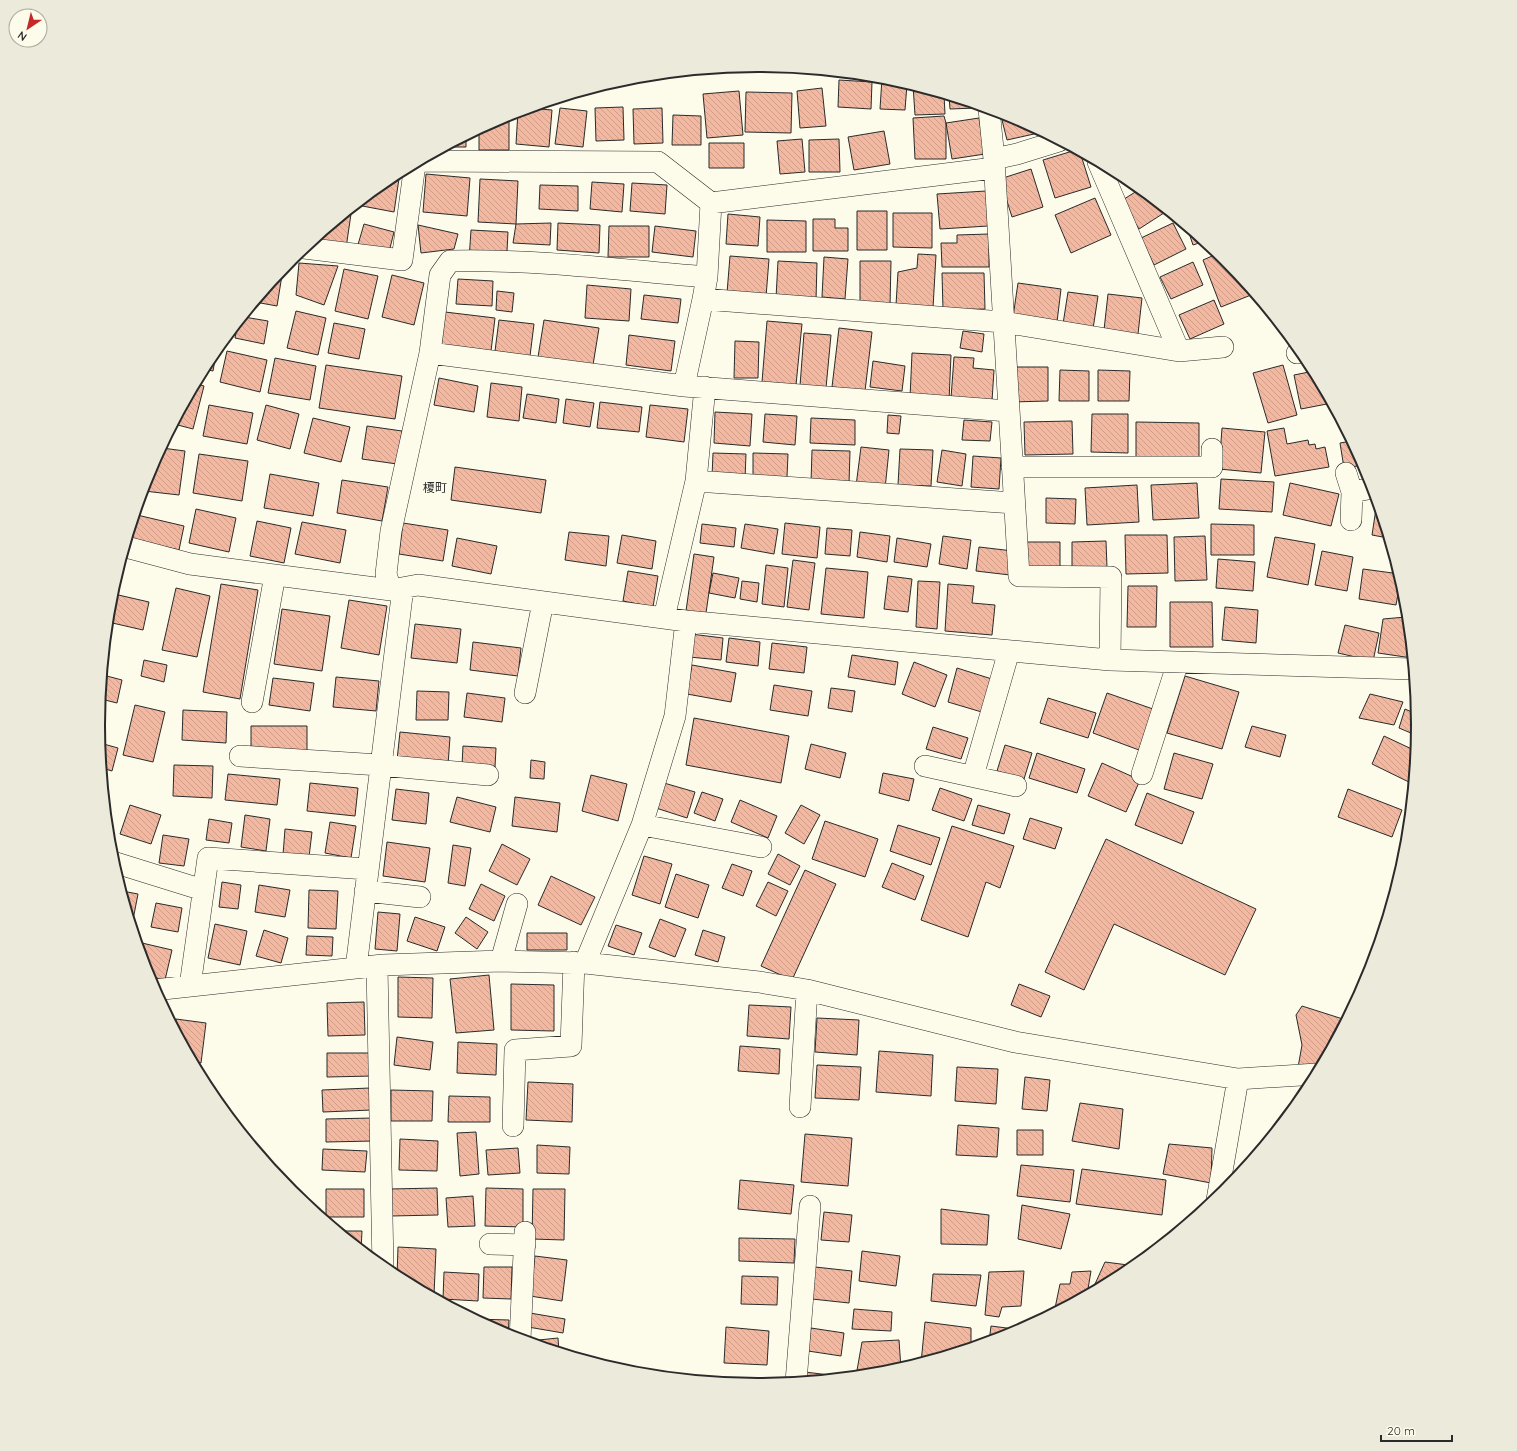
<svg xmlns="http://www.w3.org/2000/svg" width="1517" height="1451" viewBox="0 0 1517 1451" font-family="Quicksand,'Noto Sans JP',sans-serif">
	<defs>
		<pattern id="building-back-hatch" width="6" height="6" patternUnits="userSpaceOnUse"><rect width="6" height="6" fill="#f2b8a0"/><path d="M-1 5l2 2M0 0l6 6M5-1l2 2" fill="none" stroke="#d09e8a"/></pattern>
	</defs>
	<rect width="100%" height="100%" fill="#fdfbea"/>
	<path fill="url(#building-back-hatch)" stroke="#2b2b2b" d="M882,78H889L907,84L905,110L880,109Z
		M839,80L872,82L871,109L838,107Z
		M913,85L944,95L945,114L915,115Z
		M822,88L826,126L800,128L797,91Z
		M739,91L743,135L707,138L703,94Z
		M746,92L792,93L791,133L745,132Z
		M949,96L976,105V108L950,109Z
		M623,107L624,140L596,141L595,108Z
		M529,108L552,110L549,147L516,144L518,111Z
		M560,108L587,111L583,147L555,144Z
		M662,108L663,143L634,144L633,109Z
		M1000,112L1011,115L1043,132L1007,140Z
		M509,114V150H479V129Z
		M673,115L701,116V145H672Z
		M944,116L946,123V159H915L913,118Z
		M979,118L985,154L952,159L946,123Z
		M884,131L890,164L854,170L848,137Z
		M466,137V147H447Z
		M802,139L805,172L780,174L777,141Z
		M839,139L840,172H809V140Z
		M709,143H744V168H709Z
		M1076,150L1080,152L1091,187L1055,198L1043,160Z
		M1031,169L1043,207L1012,217L1000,179Z
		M400,172L394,212L357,205L392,176Z
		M426,174L470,178L467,216L423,212Z
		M480,179L518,181L516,224L478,222Z
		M592,182L624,184L622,212L590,209Z
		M632,183L667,185L665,214L630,211Z
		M540,185L578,186V211L539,209Z
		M1140,189L1167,211L1139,229L1121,201Z
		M986,191L988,226L940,229L937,194Z
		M1095,198L1111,235L1071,253L1055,215Z
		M857,211H887V250H857Z
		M893,213H932V248L893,247Z
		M346,214H351L346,248L316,243L317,238Z
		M728,214L760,217L758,246L726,244Z
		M813,219H835V228H848V251H813Z
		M767,220L806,221V252H767Z
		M551,223L550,245L513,243L516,224Z
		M558,223L600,225L599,253L557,250Z
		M1173,223L1186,249L1154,265L1141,238Z
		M364,224L394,232L388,256L357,248Z
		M418,225L458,234L454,249L421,253Z
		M609,226H649V257H608Z
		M655,226L696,231L693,257L652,252Z
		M1187,227L1205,241L1193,245Z
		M471,230L508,232L507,251L469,260Z
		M989,234V267H942L941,243H957V235Z
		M1219,253L1226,259L1246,284L1251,295L1221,307L1203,260Z
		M918,254L936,255L933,308L896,305L898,272L917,268Z
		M730,256L769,259L766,297L727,293Z
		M824,257L848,259L845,299L822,297Z
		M778,261L817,263L816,300L776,298Z
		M860,261H891L890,306H860Z
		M1193,262L1203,285L1171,299L1160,277Z
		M299,263L338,266L324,305L296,295Z
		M283,269L277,306L255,302Z
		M344,269L378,276L368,319L335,311Z
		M942,273H984L985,309L943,310Z
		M392,275L424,283L414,325L382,317Z
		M458,279L493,281L492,306L456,304Z
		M1018,283L1061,289L1057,322L1013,317Z
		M587,285L631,289L629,321L585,318Z
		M497,291L514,293L512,312L496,310Z
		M1068,292L1098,296L1093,329L1063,324Z
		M1108,294L1142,298L1138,334L1104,330Z
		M644,295L681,299L678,323L641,319Z
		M1214,300L1224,324L1190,339L1179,315Z
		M296,311L326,318L318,355L287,348Z
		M445,312L495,318L491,351L441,345Z
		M244,317L268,321L264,344L235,338L238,324Z
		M499,320L534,324L530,356L495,351Z
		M544,320L599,328L593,365L538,357Z
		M767,321L802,324L796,385L762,382Z
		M334,323L365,329L359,359L328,353Z
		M839,328L872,332L865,391L832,387Z
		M963,331L984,334L982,352L960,348Z
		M804,333L831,335L826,388L800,386Z
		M629,335L675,341L671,371L626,365Z
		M735,341L759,342L758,378H734Z
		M217,349L213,371L204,369L209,358Z
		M227,351L267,360L260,392L220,382Z
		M912,353L951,355L949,401L910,398Z
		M954,357L974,358L973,368L994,370L992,401L951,398Z
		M275,358L316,366L310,400L268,393Z
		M873,361L905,366L902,391L870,387Z
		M326,365L402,376L395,419L319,408Z
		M1283,365L1297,415L1268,423L1253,373Z
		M1012,367H1048V401L1012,402Z
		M1060,370L1089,371V401H1059Z
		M1098,370L1130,371L1129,401H1098Z
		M1314,371L1332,403L1301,409L1294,375Z
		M439,378L478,386L474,412L434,405Z
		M491,383L522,387L519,421L487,417Z
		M196,384L204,386L193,429L174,424Z
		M527,394L559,399L556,423L523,418Z
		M566,399L594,403L590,427L563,423Z
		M600,402L642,407L639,432L597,428Z
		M209,405L253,413L247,444L203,436Z
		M266,405L299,414L290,449L257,440Z
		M650,405L688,409L684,442L646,437Z
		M715,412L752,414L750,446L714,443Z
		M765,414L797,416L795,445L763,442Z
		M1092,414H1128V453L1091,452Z
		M888,415L901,416L899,434L887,433Z
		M313,418L350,427L341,462L304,453Z
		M811,418L855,420V445L810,443Z
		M964,420L992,422L990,441L962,440Z
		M1072,421L1073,454L1025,455L1024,422Z
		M1136,422L1199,423V458H1136Z
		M367,426L402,431L397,464L362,459Z
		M1222,428L1265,432L1261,473L1219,469Z
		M1284,428L1287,444L1308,440L1309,445L1315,444L1316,449L1325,447L1329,467L1275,476L1267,431Z
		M1352,441L1364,465L1344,468L1340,443Z
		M861,447L889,450L885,489L856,486Z
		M162,448L185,451L179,495L144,491L148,473Z
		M900,449L933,450L931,486L898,485Z
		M812,450L850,451L849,484L811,483Z
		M942,450L966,454L962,486L937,482Z
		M713,453L746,454L745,479L712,477Z
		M753,453L788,454L787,477L753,476Z
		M199,454L248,461L242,501L193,493Z
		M973,456L1001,458L999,489L971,487Z
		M455,467L546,480L541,513L451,500Z
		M270,474L319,483L313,516L264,508Z
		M1221,479L1274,482L1272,512L1219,509Z
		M342,480L388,487L382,521L337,513Z
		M1197,483L1199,518L1153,520L1151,485Z
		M1290,483L1339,494L1331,526L1283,515Z
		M1137,485L1139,522L1087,525L1085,488Z
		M1046,498L1076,499L1075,524L1046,523Z
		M1377,502H1378L1388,538L1372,535Z
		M196,509L236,518L229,552L189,543Z
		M137,515L184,526L179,550L131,539Z
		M257,521L291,528L284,563L250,556Z
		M302,522L346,530L340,563L295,554Z
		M403,523L448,530L443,561L399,554Z
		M785,523L820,527L817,558L782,554Z
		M702,524L736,528L734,547L700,543Z
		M745,524L778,529L774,554L741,548Z
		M1211,524L1254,525V555H1211Z
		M827,528L852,530L850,556L825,554Z
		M569,532L609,536L606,566L565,560Z
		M860,532L890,536L887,562L857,557Z
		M622,535L656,541L652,569L617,563Z
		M1125,535H1167L1168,573L1126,574Z
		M943,536L971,540L967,569L939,564Z
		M1205,536L1207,580L1175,581L1174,537Z
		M1275,537L1315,544L1308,585L1267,577Z
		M457,538L497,546L491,574L452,566Z
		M897,538L931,544L927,567L894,562Z
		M1106,541L1107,568H1072V542Z
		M1026,542H1060V568L1027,569Z
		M979,547L1013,551L1010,575L976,571Z
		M1322,551L1353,557L1347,591L1315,585Z
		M694,554L714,557L706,613L686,611Z
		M1218,559L1255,562L1253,591L1216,588Z
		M793,560L815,563L809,610L787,607Z
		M766,565L788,568L784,607L762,604Z
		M826,568L868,572L864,618L821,614Z
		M1363,569L1400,574L1401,578L1396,605L1359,599Z
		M628,571L658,576L653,607L623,601Z
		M713,573L739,578L735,598L709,593Z
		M888,576L912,579L908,612L884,609Z
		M742,581L759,583L757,602L740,599Z
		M918,581L940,582L937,629L916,627Z
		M221,584L258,590L240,699L203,692Z
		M948,584L974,586L972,603L995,605L992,635L945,631Z
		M1128,586H1157L1156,627H1127Z
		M176,588L210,596L197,657L162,650Z
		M114,594L149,602L143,630L108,622Z
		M349,600L387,606L379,655L341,648Z
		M1170,602H1212L1213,647H1170Z
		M1225,607L1258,610L1256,643L1222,640Z
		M282,609L330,616L322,671L274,664Z
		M1408,612L1412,658L1378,653L1383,619L1406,617Z
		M415,624L461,629L457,663L411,658Z
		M1345,625L1379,633L1373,661L1338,653Z
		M691,634L723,638L721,660L689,657Z
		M729,638L760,642L758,666L726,662Z
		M473,642L521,648L518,676L470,670Z
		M772,643L807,647L804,673L769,669Z
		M852,655L898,662L895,685L848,677Z
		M144,660L167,665L164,682L141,676Z
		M914,662L947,675L935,707L902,694Z
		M692,665L736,673L731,702L687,694Z
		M957,668L995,680L985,713L948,702Z
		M103,675L122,680L117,703L101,699Z
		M1185,676L1239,692L1222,749L1167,733Z
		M336,677L379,681L376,711L333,707Z
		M273,678L314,683L310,711L269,705Z
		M774,685L812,691L808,716L770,710Z
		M831,688L855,691L852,712L828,708Z
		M417,691L449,692L448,720H416Z
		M467,693L505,698L502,722L464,717Z
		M1107,693L1153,709L1139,750L1093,733Z
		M1370,694L1403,702L1394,725L1359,718Z
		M1048,698L1096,713L1088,738L1040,723Z
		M135,705L165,712L153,762L123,755Z
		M1417,708L1419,726L1418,736L1399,728L1405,709L1414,713Z
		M183,710L227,712L226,743L182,740Z
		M694,718L789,736L781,783L686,765Z
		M251,726H307V751H251Z
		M1252,726L1286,735L1280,757L1245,747Z
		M933,727L968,738L961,759L926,749Z
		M400,732L450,737L448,765L397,760Z
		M1384,736L1416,751L1413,784L1372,764Z
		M100,743L118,748L112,771L102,768Z
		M811,744L846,753L840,778L805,769Z
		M1005,745L1032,753L1024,779L997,771Z
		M463,746L496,748L495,767L462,765Z
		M1037,753L1085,769L1077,793L1029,778Z
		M1174,753L1213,764L1202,799L1164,789Z
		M531,760L545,762L544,779L530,778Z
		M1102,763L1140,780L1126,812L1088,796Z
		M174,765L213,766L212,798L173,796Z
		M883,773L914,779L909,801L879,793Z
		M228,774L280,779L277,805L225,800Z
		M591,775L627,784L618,821L582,811Z
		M310,783L358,788L355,816L307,811Z
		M664,783L695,792L687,818L656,808Z
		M940,788L972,799L964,821L932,810Z
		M396,789L429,793L426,824L392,820Z
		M1348,789L1402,810L1392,837L1338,817Z
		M702,792L723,799L715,821L694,813Z
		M1147,793L1194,812L1182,844L1135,825Z
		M457,797L496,807L490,832L450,822Z
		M515,797L560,803L557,832L512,826Z
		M740,800L777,816L768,838L731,822Z
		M130,805L161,815L151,844L120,834Z
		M801,805L820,815L804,844L785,833Z
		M978,805L1010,814L1004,834L972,825Z
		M245,815L270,819L266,851L241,847Z
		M1030,818L1062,828L1055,849L1023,839Z
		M209,819L232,823L229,843L206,840Z
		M825,821L878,839L865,877L812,859Z
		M330,822L356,826L351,858L325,853Z
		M898,825L940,838L931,865L890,851Z
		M952,826L1014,846L1000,888L986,882L968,937L921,920Z
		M285,829L312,832L309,857L283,855Z
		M163,835L189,839L184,866L159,863Z
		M1106,839L1256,909L1225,975L1114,924L1084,990L1045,972Z
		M387,842L430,848L425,882L383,876Z
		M502,844L530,859L517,885L489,871Z
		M453,845L471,848L465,886L448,883Z
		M778,854L800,866L790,885L768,874Z
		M644,856L672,864L660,904L632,895Z
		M892,863L924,876L915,900L882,887Z
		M732,864L752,871L743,896L722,888Z
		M805,870L836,884L792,980L761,966Z
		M676,874L709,885L698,918L665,907Z
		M551,876L595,897L581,925L538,905Z
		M222,882L241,885L238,909L219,907Z
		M768,882L788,891L776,916L756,906Z
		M481,884L505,896L494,921L469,909Z
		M259,885L290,890L285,917L255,912Z
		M309,890L338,891L336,929L308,928Z
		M122,891L138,894L132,925Z
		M156,903L182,908L178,932L151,927Z
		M378,912L400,914L397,951L375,949Z
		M415,917L445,927L437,951L407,941Z
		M466,917L488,932L477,949L455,933Z
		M660,919L686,929L675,957L649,947Z
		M215,924L247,931L240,965L208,958Z
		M616,925L642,933L634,955L608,946Z
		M264,930L288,938L281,963L256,956Z
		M703,930L725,937L718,962L695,955Z
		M527,933H567V950H527Z
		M307,936L333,937L332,956L306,955Z
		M142,943L172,950L165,980L148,976L140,952Z
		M489,975L494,1030L456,1033L450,979Z
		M398,977L433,978L432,1018L398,1017Z
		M511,984L554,985V1031L511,1030Z
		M1019,984L1050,996L1041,1017L1011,1005Z
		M364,1002L365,1035L328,1036L327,1003Z
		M749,1005L791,1007L789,1039L747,1036Z
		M1302,1006L1346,1020L1314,1080L1297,1073L1302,1045L1296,1015Z
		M817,1018L859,1020L857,1055L815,1052Z
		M176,1019L206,1023L201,1063L193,1062L175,1028Z
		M397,1037L433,1042L430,1070L394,1065Z
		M458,1042L497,1044L496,1075L457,1073Z
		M740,1046L780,1049L779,1074L738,1071Z
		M879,1051L933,1055L931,1096L876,1092Z
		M327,1053H373V1076L327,1077Z
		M817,1065L861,1067L859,1100L815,1098Z
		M957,1067L998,1069L996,1104L955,1101Z
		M1025,1077L1050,1080L1047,1111L1022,1109Z
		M528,1082L573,1084L572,1122L526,1120Z
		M370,1088L372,1110L323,1112L322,1090Z
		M391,1090L433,1091L432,1121H391Z
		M449,1096L490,1097V1122H448Z
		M1080,1103L1123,1109L1119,1149L1072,1141Z
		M373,1118L374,1141L326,1142V1119Z
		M958,1125L999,1128L997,1157L956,1155Z
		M1017,1130H1043V1155H1017Z
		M476,1132L479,1174L460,1176L457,1133Z
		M805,1134L852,1138L848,1186L801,1182Z
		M400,1139L438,1141L437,1171L399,1170Z
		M1169,1144L1212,1148L1211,1183L1163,1174Z
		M537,1145L570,1147L569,1174L537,1173Z
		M518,1148L520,1173L488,1175L486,1150Z
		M323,1149L367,1151L365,1172L322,1170Z
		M1021,1165L1074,1170L1070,1202L1017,1196Z
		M1082,1169L1166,1180L1162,1215L1076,1204Z
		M740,1180L794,1185L791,1214L738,1209Z
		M437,1188L438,1215L391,1216L390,1189Z
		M486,1188L523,1189V1227L485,1226Z
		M326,1189H364V1217H326Z
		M533,1189H565L564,1240L532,1239Z
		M473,1196L475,1226L448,1227L446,1198Z
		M1022,1205L1070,1214L1061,1249L1018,1239Z
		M941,1209L989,1215L987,1245L941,1244Z
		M824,1212L852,1215L849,1242L821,1240Z
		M338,1231H362L361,1250Z
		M739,1238L795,1239L794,1263L739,1261Z
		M398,1247L436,1249L434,1295L428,1294L397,1277Z
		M862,1251L900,1256L896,1286L859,1281Z
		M535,1256L567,1260L562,1301L530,1296Z
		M1105,1262L1136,1266L1125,1275L1106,1285L1095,1284Z
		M484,1267H512L511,1299L483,1298Z
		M815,1267L852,1271L849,1303L812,1299Z
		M1024,1271L1021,1306L1002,1307L999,1317L985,1315L989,1272Z
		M1091,1271L1087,1295L1054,1313L1060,1284H1070L1072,1272Z
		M444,1272L479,1274L478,1301L443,1299Z
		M933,1274L981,1275L976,1306L931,1301Z
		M742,1276L778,1277L777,1305L741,1304Z
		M854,1309L892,1312L891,1331L852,1329Z
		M530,1313L565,1319L563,1333L528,1327Z
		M474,1319L509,1320L508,1336H506Z
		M925,1322L971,1328V1348L921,1363Z
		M991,1326L1022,1330L1011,1336L989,1342Z
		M726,1327L769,1331L767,1365L724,1363Z
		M811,1328L844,1333L841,1356L808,1351Z
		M558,1338L559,1352L529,1343V1341Z
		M899,1340L901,1369L887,1373L856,1376L862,1342Z
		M805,1372L846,1377L803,1382Z
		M725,1378L777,1384L758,1386L724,1383Z"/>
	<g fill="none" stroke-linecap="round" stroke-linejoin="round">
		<g stroke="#2b2b2b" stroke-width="22">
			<path id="street" d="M989,109L994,159L1019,576L1111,577L1110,660
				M994,159L1017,154L1059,141
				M419,161L658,162L711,203L707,277
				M1098,162L1179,351
				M711,203L994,168
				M304,248L402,260L415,164
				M430,353L684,386L703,299
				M1297,353L1302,352
				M684,386L1008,411
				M1012,467H1212V449
				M1346,473L1352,492L1351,520
				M696,481L1014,503
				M1352,492L1373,488
				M126,547L190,564L391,590L418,585L686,621L1110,660L1413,669
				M391,590L386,574L391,531L430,353L440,275L450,261C536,259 622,270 707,277L703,299L1003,322L1179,351L1223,347
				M664,618L696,481L705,387
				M525,693L543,602
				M252,702L275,575
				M240,756L380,765L488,775
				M925,766L1016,786
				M1142,774L1178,662
				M973,776L1009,651
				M642,825L761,847
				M113,862L203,890
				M365,891L420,897
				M501,961L517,904
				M585,963L642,825L675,716L686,621
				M377,966L383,1267
				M356,968L403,588
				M190,986L208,858L367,869
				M154,990L383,965L501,961L585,963L759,982L807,990L1015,1042L1238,1079L1317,1074
				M800,1107L807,990
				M513,1126L515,1050L571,1046L574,962
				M1217,1200L1238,1079
				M490,1244L525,1245
				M520,1340L525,1232
				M796,1382L810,1206"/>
		</g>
		<use href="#street" stroke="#fdfbea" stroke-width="21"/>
	</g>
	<g text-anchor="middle" stroke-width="3" stroke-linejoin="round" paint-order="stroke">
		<g font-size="12" fill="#2b2b2b" stroke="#fdfbea">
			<text x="435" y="492">榎町</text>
		</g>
	</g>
	<path d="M0 0H1517V1451H0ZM105 725a653 653 0 1 1 1306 0a653 653 0 1 1-1306 0Z" fill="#eceadb" fill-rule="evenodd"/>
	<path fill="none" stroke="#2b2b2b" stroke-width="2" d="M105 725a653 653 0 1 1 1306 0a653 653 0 1 1-1306 0Z"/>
	<g transform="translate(28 28) rotate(215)"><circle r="19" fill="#fdfbea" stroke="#a9a89e"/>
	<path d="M0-3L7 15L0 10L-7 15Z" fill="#c62828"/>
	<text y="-6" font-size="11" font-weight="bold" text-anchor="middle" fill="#2b2b2b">N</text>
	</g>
	<path d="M1381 1435v6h71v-6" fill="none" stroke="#2b2b2b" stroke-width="2"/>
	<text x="1387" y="1435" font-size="12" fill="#2b2b2b" stroke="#fdfbea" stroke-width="3" paint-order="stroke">20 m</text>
</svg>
